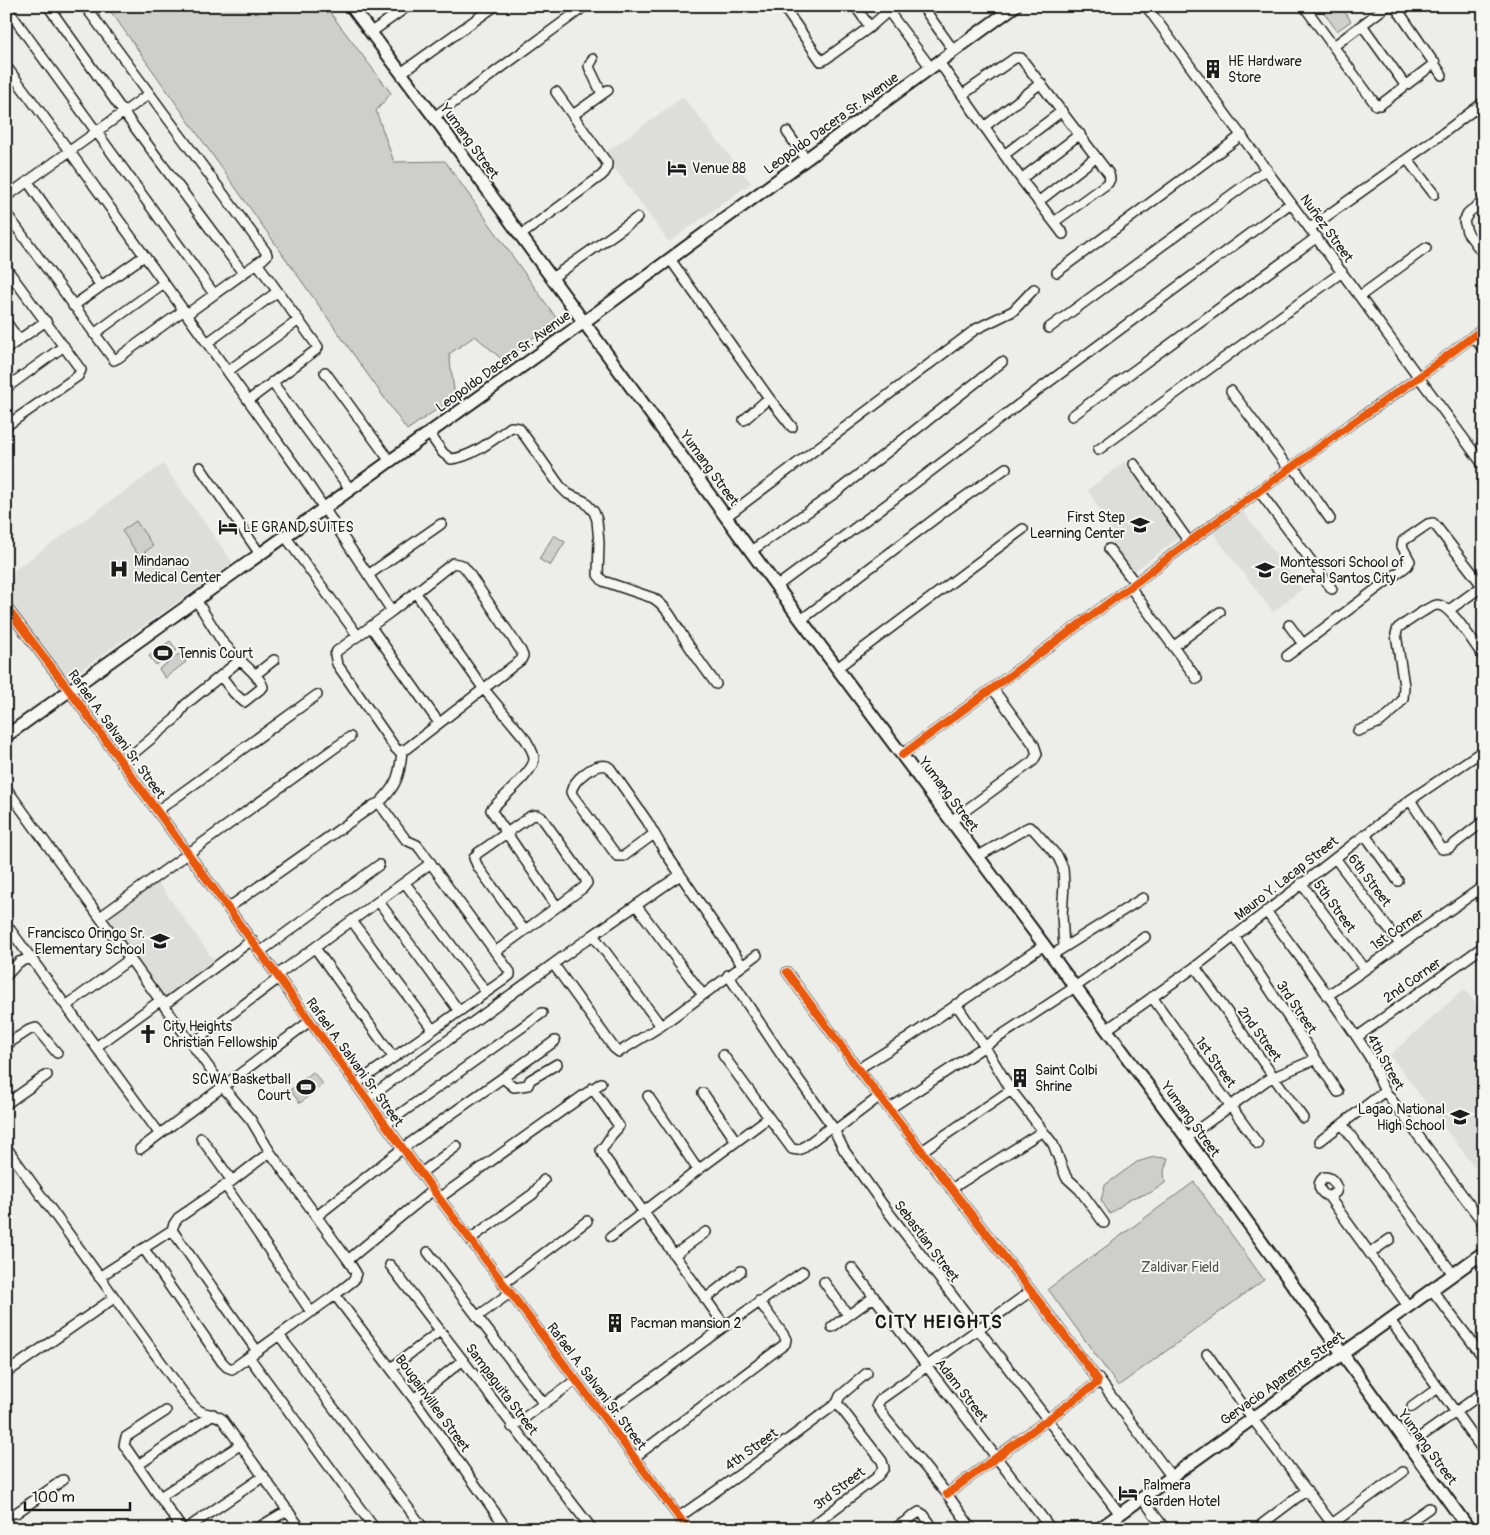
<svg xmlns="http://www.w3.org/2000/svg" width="1490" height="1535" viewBox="0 0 1490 1535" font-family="Pangolin,sans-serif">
	<rect width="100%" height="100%" fill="#edede9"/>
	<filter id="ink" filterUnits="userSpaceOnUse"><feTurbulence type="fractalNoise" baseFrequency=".02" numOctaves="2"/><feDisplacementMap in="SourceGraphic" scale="10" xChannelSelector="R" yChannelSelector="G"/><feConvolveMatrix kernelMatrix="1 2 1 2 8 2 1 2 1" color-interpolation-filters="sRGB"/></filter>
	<g filter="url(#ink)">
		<path fill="#ddddda" d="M683,97L751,183L669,242L604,154Z
			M1124,462L1180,537L1133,572L1111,540L1115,537L1088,490Z
			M163,464L233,563L72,676L65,675L6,598V576Z
			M1243,511L1302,589L1273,612L1213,533Z
			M157,881L216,963L164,1001L105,918Z
			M1464,989L1484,1014V1180L1390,1055Z"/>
		<path fill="#cececb" stroke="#757574" d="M107,6H325L391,93L376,111L394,162L445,161L557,319L504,361L475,336L449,354L455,397L407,430Z
			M1321,6H1340L1351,21L1337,31L1320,7Z
			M136,521L153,546L139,556L122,531Z
			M554,535L565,542L550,566L539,559Z
			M170,641L177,650L156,665L149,656Z
			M179,654L186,662L165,678L159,669Z
			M313,1072L323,1084L300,1103L290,1090Z
			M1154,1157L1168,1158L1164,1171L1165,1183L1150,1193L1131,1198L1110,1214L1101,1200L1105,1185L1137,1162Z
			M1194,1182L1264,1280L1118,1386L1048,1289Z"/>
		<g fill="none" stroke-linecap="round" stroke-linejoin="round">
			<g stroke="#1c1c1c" stroke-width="12">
				<path id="minor" d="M48,6L124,113L243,273
					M85,6L266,252L267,255L263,259L187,314
					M783,6L821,61L824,60L870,27
					M855,6L870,27L886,13L889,12L931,68
					M922,6L954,51
					M1146,6L1484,466
					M1304,6L1376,105H1380L1435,63
					M1395,6L1442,75
					M6,7L214,294
					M1362,25L1405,85
					M370,33L408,6
					M1334,46L1387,6
					M593,59L589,66L590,69L602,94
					M939,62L1021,179L1063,234
					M6,66L70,152L304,478L392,611
					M401,73L495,6
					M962,95L1015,58H1021L1109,174L1110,179L1108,183L1054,222
					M1476,108L1484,118
					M573,115L608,90
					M434,117L585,6
					M984,127L1041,83
					M787,132L806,159
					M1004,155L1062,111
					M1407,159L1434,194
					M1021,179L1080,134
					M28,182L101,286
					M6,197L149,94
					M1484,201L1469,212L1464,221L1467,232L1484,255
					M1038,202L1096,157
					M6,213L114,360L118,358L184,310
					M1310,228L1442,134L1484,102
					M521,235L601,176C606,172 607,169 607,163L556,92
					M670,259L769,398L792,427
					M6,268L81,370L78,376L6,426
					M1057,272L1242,135
					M552,278L637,218
					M1360,296L1426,248
					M73,306L144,256
					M6,322L19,340
					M1049,328L1267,169
					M94,334L164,283
					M1473,336L1484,350
					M207,343L277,292
					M6,349L46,321
					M228,371L299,320
					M325,372L390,461
					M272,382L350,489
					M6,388L64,346
					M1231,391L1289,469
					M249,400L316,350L318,347L257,263
					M1072,416L1317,237
					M744,420L769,398
					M429,433L443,453L451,459C473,457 494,439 511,427L519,428L560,486L568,494L584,501L594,512L597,520L599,543L598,575L603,581L653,598C668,607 675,624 684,638C694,654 705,669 716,684
					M1098,450L1342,272
					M1134,464L1189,542
					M1293,466L1330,519
					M200,467L260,554
					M1259,491L1332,589
					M727,516L976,329L1013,311L1034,289
					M285,536L358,636
					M1109,549L1135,583
					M751,551L835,493L1002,362
					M453,563L462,565L466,569L521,651L523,656L521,660L513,666L406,749L399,751L396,749L337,664L335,655L337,651L392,611Z
					M368,575L441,524
					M777,586L890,502L1038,390L1291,203
					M1130,587L1197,679
					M415,592L483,688L526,740C529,746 534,752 534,759C534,772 501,798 491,810L557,907
					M196,600L223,643L240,660
					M6,607L69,690L439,1198L688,1529
					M1449,610L1484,585
					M801,620L949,508L1006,468
					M1289,625L1303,644
					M371,627L439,723
					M1174,646L1220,612
					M1287,656L1407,566L1410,561L1402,546L1403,541L1428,524L1433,523L1436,526L1484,588
					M837,668L1023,529
					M255,675L274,660
					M1358,731L1380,722L1393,711L1403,699L1404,686L1396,634L1398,628L1402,625C1410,621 1428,606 1437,605C1451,604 1475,646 1484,657
					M902,755L1130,587L1189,542L1351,424L1419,377L1484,328
					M122,763L175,719L185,705L240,660C248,668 260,677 263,687L244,702L234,693L221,676
					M6,788L223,1087L251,1120L270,1152L348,1260L356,1273L354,1280L335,1295L232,1369L227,1367L222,1362L144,1249
					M1410,800L1442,849L1449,848L1484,821
					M379,803C397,786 400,774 402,751
					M157,811L317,695
					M951,821L1033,761L1037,754L1034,745L993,689
					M654,834L624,856H617L573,796L571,792C574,779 594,763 607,766L610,768L647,821L665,852L742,965
					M1365,835L1398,881
					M977,857L1025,829L1029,827L1034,830L1058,857L1063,868L1064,884L1062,916L1064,947
					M1335,858L1400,944
					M405,883L486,992
					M1301,883L1365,969
					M379,902L459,1011
					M636,905L703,995
					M228,908L374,805L379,803L406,840L417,845L421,850L510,972V975L505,979L356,1084
					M1266,911C1301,959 1338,1006 1369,1056C1376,1067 1378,1080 1385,1091L1484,1224
					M100,917L350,737
					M352,921L433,1030
					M6,924L159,1133
					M593,935L661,1026
					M1234,936L1338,1092
					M315,948L393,1057
					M260,952L379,865
					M495,952L583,888L587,883L585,878L542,818L537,815L531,816L478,853L474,858L478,867L524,930
					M1052,955L1143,898
					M554,965L614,1048L619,1052L661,1026L757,955
					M1195,967L1303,1118
					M787,972L858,1069L1031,1291L1098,1380L1097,1383L1093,1386L947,1494
					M277,975L431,863
					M728,975L784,1059L832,1126L844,1150L883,1205L1120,1514
					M6,976L19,962L31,958
					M1327,996L1484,886
					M1152,997L1258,1144
					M165,1004L252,940
					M956,1004L985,1047L1011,1090L1053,1144L1066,1177L1080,1190L1104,1223
					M66,1006L130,959
					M1106,1030L1195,967L1410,800L1484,750
					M1357,1037L1484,946
					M193,1043L279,978
					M6,1045L29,1030L36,1028L57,1053
					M96,1047L161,1000
					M723,1055L792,1149L798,1150L801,1149L832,1126
					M858,1069L908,1038L1044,945
					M503,1078L514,1087L528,1085L530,1080L557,1064
					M592,1088L619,1126C617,1131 613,1132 611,1136C608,1141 606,1145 601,1150L603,1155L725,1326
					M703,1093L736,1141
					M648,1096L698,1170
					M367,1099L593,935L680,875
					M6,1104L47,1075
					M889,1109L1075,987L1145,937
					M386,1124L542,1013
					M1342,1124L1453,1274
					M834,1131L879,1097
					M201,1138L232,1181
					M1186,1138L1267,1080L1316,1059
					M1320,1141L1385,1091
					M6,1147L187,1398C191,1403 196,1410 202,1412C210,1415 215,1414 222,1419L301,1529
					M140,1149L310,1021
					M922,1151L1011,1090
					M421,1173L457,1146
					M225,1185L311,1312
					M951,1189L1043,1131
					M1329,1197L1336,1192L1337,1188C1334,1181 1331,1177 1324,1177C1315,1185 1320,1193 1329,1197L1408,1306
					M439,1198L601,1083
					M317,1216L403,1148L555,1041
					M172,1230L257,1351
					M611,1237L698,1170L768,1118
					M470,1239L533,1194L544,1180
					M428,1252L544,1404
					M1370,1253L1390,1239
					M674,1255L706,1232
					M1477,1257L1484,1265
					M348,1260L433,1190
					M390,1265L592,1529
					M852,1268L1051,1529
					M99,1277L172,1230L174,1224L178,1218L232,1181L270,1152
					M824,1282L848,1315
					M503,1284L587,1221
					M1432,1290L1484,1358
					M335,1295L414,1399L507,1529
					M705,1299L741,1271
					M478,1316L510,1293
					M1390,1320L1484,1452
					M832,1327L874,1297
					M279,1335L424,1529
					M1207,1354L1252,1418L1336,1529
					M249,1357L375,1529
					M391,1368L440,1331
					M6,1373L114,1298
					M1097,1377L1171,1476
					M414,1399L463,1360
					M837,1403L840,1396L867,1373
					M1412,1407L1438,1388
					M166,1411L126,1437L124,1445L182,1529
					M603,1414L660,1374L725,1326L803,1272
					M512,1427L576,1380
					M1409,1445L1484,1392
					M635,1457L785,1344L786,1339L783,1334L759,1301
					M138,1465L213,1414
					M160,1497L240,1445
					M1142,1498L1165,1529
					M6,1513H16L63,1480
					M679,1517L759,1461L837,1403
					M1262,1524L1307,1490
					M186,1529L264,1476
					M256,1529L288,1510
					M808,1529L876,1478L884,1468L882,1461L837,1403
					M894,1529L919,1512L924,1515L934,1529
					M972,1529L947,1494L886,1419L877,1405L881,1399L905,1382L1031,1291
					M1325,1529L1403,1472
					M1399,1529L1429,1508"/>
			</g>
			<g stroke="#1c1c1c" stroke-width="15">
				<path id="major" d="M351,6L443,129L801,620L1044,945L1183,1133L1469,1529
					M6,736L584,322L1015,6
					M1099,1529L1484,1252"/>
			</g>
			<use href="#minor" stroke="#f6f6f2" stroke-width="9"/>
			<use href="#major" stroke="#f6f6f2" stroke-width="11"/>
			<g stroke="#f6f6f2" stroke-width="11">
				<path id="cycleway" d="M6,607L69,690L439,1198L688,1529
					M902,755L1130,587L1189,542L1351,424L1419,377L1484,328
					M787,972L858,1069L1031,1291L1098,1380L1097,1383L1093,1386L947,1494"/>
			</g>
			<use href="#cycleway" stroke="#e8590c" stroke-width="8"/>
		</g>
	</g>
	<defs>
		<g id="building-bare" transform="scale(1.5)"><path d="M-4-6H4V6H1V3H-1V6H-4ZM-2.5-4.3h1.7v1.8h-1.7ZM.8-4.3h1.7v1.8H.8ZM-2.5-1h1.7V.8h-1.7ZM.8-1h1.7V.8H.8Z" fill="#1c1c1c" stroke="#f6f6f2" stroke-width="2.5" paint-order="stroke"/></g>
		<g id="hotel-bare" transform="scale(1.5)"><path d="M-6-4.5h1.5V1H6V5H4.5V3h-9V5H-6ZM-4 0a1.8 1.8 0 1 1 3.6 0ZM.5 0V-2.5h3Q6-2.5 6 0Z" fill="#1c1c1c" stroke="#f6f6f2" stroke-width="2.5" paint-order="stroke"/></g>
		<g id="school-bare" transform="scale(1.5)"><path d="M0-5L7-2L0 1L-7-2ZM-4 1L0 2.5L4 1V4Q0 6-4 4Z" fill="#1c1c1c" stroke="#f6f6f2" stroke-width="2.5" paint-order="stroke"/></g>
		<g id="hospital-bare" transform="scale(1.5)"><path d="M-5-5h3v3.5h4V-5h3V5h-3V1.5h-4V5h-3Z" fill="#1c1c1c" stroke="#f6f6f2" stroke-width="2.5" paint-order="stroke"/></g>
		<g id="stadium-bare" transform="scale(1.5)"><path d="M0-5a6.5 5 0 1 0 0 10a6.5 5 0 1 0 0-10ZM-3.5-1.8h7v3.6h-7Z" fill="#1c1c1c" stroke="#f6f6f2" stroke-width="2.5" paint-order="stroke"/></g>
		<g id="church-bare" transform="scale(1.5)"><path d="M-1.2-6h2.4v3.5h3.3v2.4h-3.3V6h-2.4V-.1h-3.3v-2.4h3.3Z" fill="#1c1c1c" stroke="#f6f6f2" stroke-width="2.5" paint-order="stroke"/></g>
	</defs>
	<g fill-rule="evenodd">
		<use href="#building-bare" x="1213" y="69"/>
		<use href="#hotel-bare" x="677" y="168"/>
		<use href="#school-bare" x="1140" y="525"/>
		<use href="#hotel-bare" x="228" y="527"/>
		<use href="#hospital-bare" x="119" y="569"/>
		<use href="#school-bare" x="1265" y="570"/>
		<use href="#stadium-bare" x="163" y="653"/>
		<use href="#school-bare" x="160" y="941"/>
		<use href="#church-bare" x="148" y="1034"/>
		<use href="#building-bare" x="1020" y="1078"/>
		<use href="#stadium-bare" x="306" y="1087"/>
		<use href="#school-bare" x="1460" y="1117"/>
		<use href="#building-bare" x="615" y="1323"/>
		<use href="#hotel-bare" x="1128" y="1493"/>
	</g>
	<g text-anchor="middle" stroke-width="4" stroke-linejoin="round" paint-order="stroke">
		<g font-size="14" fill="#1c1c1c" stroke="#f6f6f2" text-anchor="start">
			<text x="1228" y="66">HE Hardware<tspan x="1228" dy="16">Store</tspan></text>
			<text x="692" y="173">Venue 88</text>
			<text x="1125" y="522" text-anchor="end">First Step<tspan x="1125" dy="16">Learning Center</tspan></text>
			<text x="243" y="532">LE GRAND SUITES</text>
			<text x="134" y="566">Mindanao<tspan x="134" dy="16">Medical Center</tspan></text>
			<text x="1280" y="567">Montessori School of<tspan x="1280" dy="16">General Santos City</tspan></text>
			<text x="178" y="658">Tennis Court</text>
			<text x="145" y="938" text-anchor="end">Francisco Oringo Sr.<tspan x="145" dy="16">Elementary School</tspan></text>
			<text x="163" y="1031">City Heights<tspan x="163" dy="16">Christian Fellowship</tspan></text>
			<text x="1035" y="1075">Saint Colbi<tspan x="1035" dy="16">Shrine</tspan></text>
			<text x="291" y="1084" text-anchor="end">SCWA Basketball<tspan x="291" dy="16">Court</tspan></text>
			<text x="1445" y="1114" text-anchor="end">Lagao National<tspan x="1445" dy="16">High School</tspan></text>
			<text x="630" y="1328">Pacman mansion 2</text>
			<text x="1143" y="1490">Palmera<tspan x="1143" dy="16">Garden Hotel</tspan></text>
		</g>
		<g font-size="14" fill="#1c1c1c" stroke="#f6f6f2">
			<text transform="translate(831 123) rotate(-36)" y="5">Leopoldo Dacera Sr. Avenue</text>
			<text transform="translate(470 141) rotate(54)" y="5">Yumang Street</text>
			<text transform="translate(1327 228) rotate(54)" y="5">Nuñez Street</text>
			<text transform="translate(503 361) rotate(-36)" y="5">Leopoldo Dacera Sr. Avenue</text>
			<text transform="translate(710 468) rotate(54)" y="5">Yumang Street</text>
			<text transform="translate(117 734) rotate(54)" y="5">Rafael A. Salvani Sr. Street</text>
			<text transform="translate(949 794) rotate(53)" y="5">Yumang Street</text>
			<text transform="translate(1286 878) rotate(-38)" y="5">Mauro Y. Lacap Street</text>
			<text transform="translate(1370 880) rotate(53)" y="5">6th Street</text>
			<text transform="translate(1335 906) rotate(54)" y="5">5th Street</text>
			<text transform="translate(1397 929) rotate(-35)" y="5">1st Corner</text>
			<text transform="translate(1412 980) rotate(-35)" y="5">2nd Corner</text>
			<text transform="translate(1297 1007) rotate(56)" y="5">3rd Street</text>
			<text transform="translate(1260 1034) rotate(54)" y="5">2nd Street</text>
			<text transform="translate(355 1062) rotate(54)" y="5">Rafael A. Salvani Sr. Street</text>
			<text transform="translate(1216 1062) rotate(54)" y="5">1st Street</text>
			<text transform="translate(1386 1062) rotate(61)" y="5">4th Street</text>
			<text transform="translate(1191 1119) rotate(54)" y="5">Yumang Street</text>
			<text transform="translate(927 1241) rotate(53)" y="5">Sebastian Street</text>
			<text transform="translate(1282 1378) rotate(-36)" y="5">Gervacio Aparente Street</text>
			<text transform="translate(597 1386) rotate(53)" y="5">Rafael A. Salvani Sr. Street</text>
			<text transform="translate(502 1389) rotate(53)" y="5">Sampaguita Street</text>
			<text transform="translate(962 1390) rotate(52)" y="5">Adam Street</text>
			<text transform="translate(433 1403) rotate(54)" y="5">Bougainvillea Street</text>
			<text transform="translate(1428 1447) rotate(54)" y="5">Yumang Street</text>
			<text transform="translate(751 1449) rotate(-36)" y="5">4th Street</text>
			<text transform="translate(839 1488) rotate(-37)" y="5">3rd Street</text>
		</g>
		<g font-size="14" fill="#515151" stroke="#f6f6f2">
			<text x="1180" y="1272">Zaldivar Field</text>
		</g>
		<g font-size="19" font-weight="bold" letter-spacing="1" fill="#1c1c1c" stroke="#f6f6f2">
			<text x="939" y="1328">CITY HEIGHTS</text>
		</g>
	</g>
	<rect width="1490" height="1535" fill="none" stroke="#f6f6f2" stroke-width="25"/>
	<rect x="12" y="12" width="1465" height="1510" fill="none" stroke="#1c1c1c" stroke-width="2" filter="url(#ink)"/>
	<path d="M25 1502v8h105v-8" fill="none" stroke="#1c1c1c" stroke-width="2.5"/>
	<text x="32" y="1502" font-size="15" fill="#1c1c1c" stroke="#f6f6f2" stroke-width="4" paint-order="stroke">100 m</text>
</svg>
